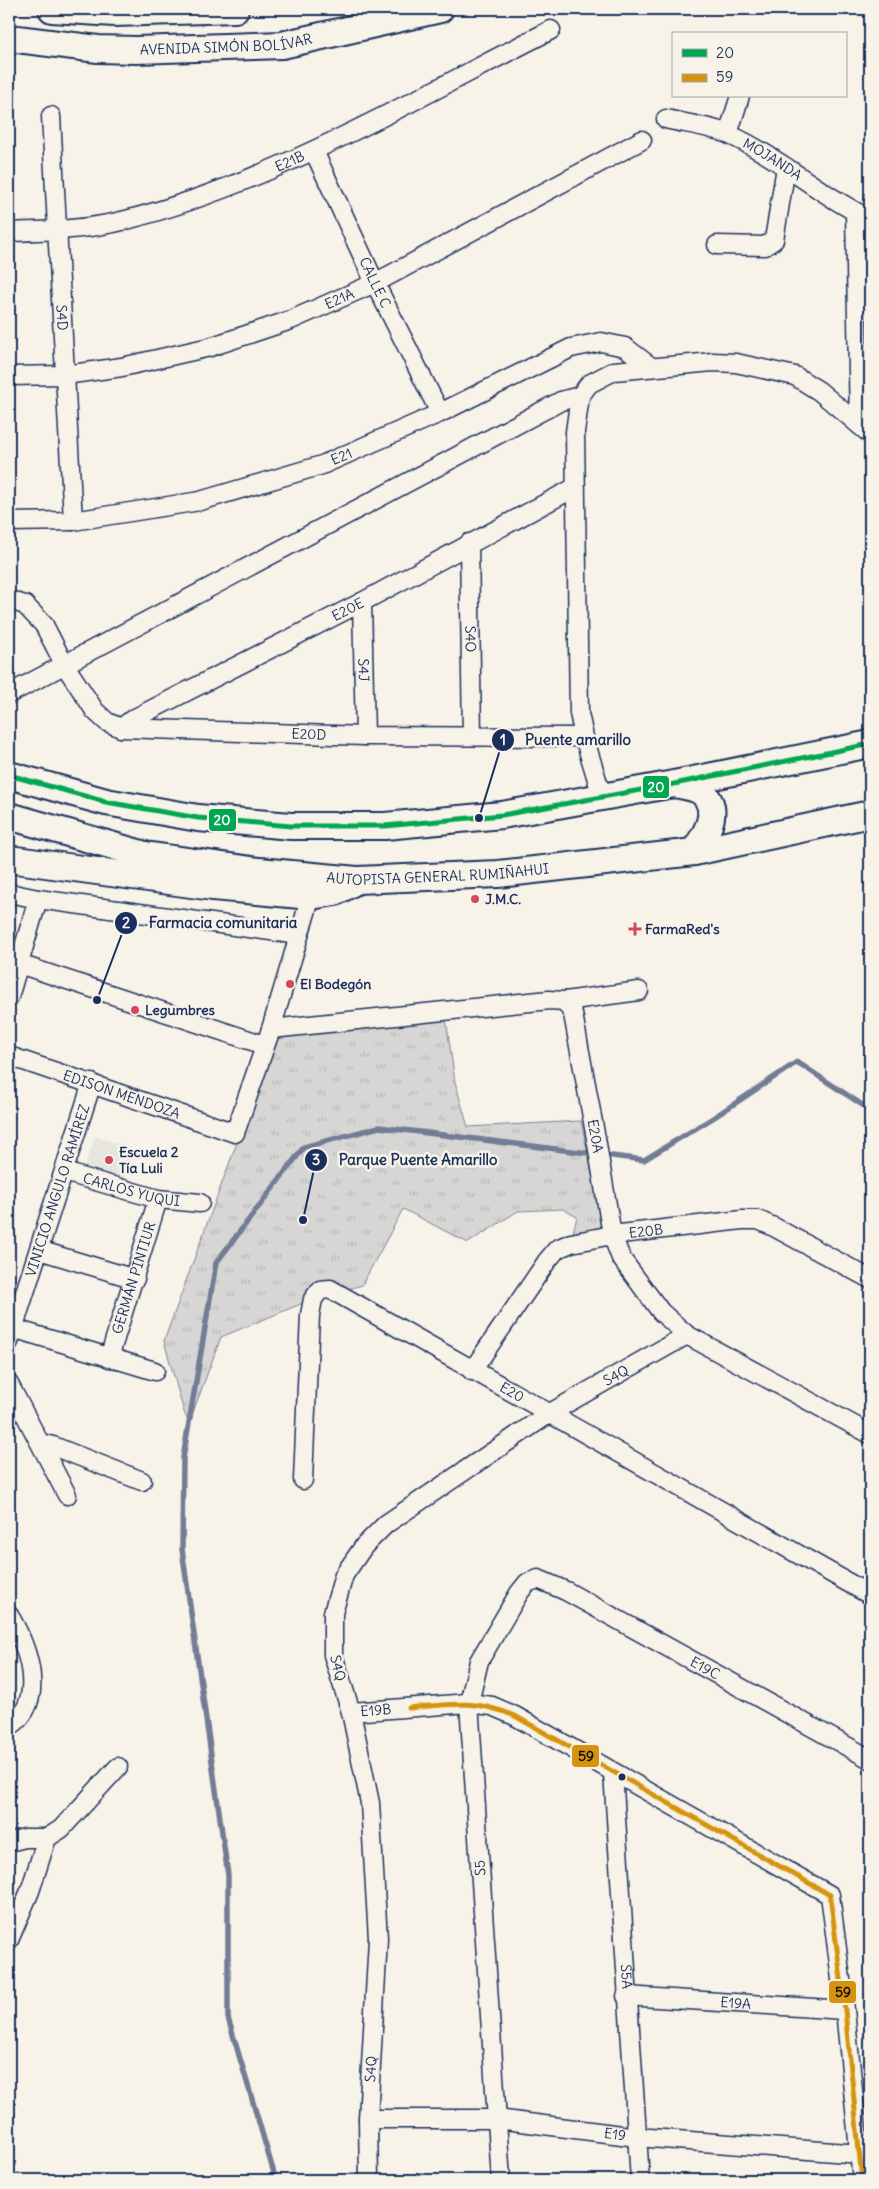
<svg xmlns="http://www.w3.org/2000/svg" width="879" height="2189" viewBox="0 0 879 2189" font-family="Delius,sans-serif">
	<defs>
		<pattern id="park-tufts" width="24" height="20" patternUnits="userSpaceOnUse" patternTransform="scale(1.25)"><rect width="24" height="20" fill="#d7d6d4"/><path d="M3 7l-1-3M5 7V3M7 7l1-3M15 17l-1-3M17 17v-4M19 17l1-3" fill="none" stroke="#b8b8b8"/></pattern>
	</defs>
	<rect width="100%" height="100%" fill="#f7f3e8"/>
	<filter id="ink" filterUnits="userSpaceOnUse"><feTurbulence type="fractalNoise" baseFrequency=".02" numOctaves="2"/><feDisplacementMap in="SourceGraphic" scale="10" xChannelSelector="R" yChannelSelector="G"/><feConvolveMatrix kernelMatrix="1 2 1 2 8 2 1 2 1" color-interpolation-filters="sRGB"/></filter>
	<g filter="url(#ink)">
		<path fill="#e6e5de" d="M95,1136L134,1149L123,1183L84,1170Z"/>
		<path fill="url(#park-tufts)" stroke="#798299" d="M445,1012L455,1082L468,1127L581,1121L604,1231L572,1236L577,1217L563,1209L518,1211L468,1243L403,1209L362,1285L313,1299L221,1337L189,1423L184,1412L164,1341L236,1145L264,1045L271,1029Z"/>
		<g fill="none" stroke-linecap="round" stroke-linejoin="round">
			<path stroke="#727c95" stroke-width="5.5" d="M276,2180L228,2018V1875L182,1549L183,1458L216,1263L304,1147L379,1127L644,1160L716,1116L797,1062L870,1110"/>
			<g stroke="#1b2f5e" stroke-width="21">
				<g id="minor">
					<path id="s1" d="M51,116L73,521"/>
					<path id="s2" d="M666,119C686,124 711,126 730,135C779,157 821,196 870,219"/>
					<path d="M728,134L740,96"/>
					<path id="s3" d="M314,151L375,283L440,413"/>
					<path d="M855,212L859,425"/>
					<path id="s4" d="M9,232C47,231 88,230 126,220C274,182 414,99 551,30"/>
					<path d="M717,245L765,246L774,240L786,167"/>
					<path id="s5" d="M9,376L65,375L122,367L210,347L291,320L375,283L642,140"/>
					<path id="s6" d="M9,522L73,521L200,501L322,465L440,413L571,348L601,342L625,347L650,366"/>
					<path id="s7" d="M469,543L472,736"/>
					<path id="s8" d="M9,600L25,605L44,625L64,664L95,711L107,722L121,728L365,736L584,737"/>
					<path id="s9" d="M362,602L365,736"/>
					<path d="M9,694L561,401L580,396"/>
					<path id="s10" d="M121,728L133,719L362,602L574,488"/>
					<path d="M602,796L584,737L579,713L575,432L580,396L589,384L614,371L713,362L736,363L795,376L819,391L870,434"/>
					<path d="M9,893L38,899L299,935"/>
					<path d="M19,964L264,1045"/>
					<path d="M9,997L38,899"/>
					<path d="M565,1001L639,991"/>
					<path id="s11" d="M271,1029L549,1000L565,1001L573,1014L597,1144L612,1235L621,1258L661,1312L687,1335L870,1434"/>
					<path id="s12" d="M9,1056L235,1133L271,1029L311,896"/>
					<path id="s13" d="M64,1172L158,1199L200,1203"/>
					<path d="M39,1250L135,1279"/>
					<path d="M9,1327L155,1371"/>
					<path id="s14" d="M9,1342L92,1083"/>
					<path id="s15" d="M109,1358L158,1199"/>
					<path id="s16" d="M472,1371L547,1261L557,1249L571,1243L612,1235L742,1220H758L774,1227L870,1279"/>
					<path d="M9,1384L67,1495"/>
					<path d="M40,1443L53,1446L142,1481"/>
					<path id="s17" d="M303,1480L310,1315L313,1299L320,1290L330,1289L870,1595"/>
					<path d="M9,1615C28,1647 48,1701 9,1727"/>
					<path id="s18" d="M351,1712L469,1703L492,1706L515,1716L830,1895L845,2010L862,2180"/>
					<path id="s19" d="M613,1773L640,2180"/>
					<path d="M9,1842L25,1838H47"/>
					<path d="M9,1940L30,1891L47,1838L61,1829L118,1767"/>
					<path id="s20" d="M626,1996L845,2010"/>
					<path id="s21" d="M368,2119H497L637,2137L860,2154"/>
					<path id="s22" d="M369,2180L368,2119L378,1939L370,1803L351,1712L333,1655V1613L344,1575L364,1546L386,1524L550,1413L687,1335"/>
					<path id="s23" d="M501,2180L469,1703L479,1661L519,1593L527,1583L538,1579L566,1591L870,1759"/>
				</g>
			</g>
			<g stroke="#1b2f5e" stroke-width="30">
				<g id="highway">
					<path d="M52,9L115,13L235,9"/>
					<path id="s24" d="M9,38L98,49L136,50L282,45L440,9"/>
					<path d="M9,775L106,802L198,818L291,826H385L502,815L674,784L870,744"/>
					<path d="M674,784C684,786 697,787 704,794C721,812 705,836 694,852"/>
					<path id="s25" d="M9,816L145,855L259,871L357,880L498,874L694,852L870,814"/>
					<path d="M9,859L213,887L311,896L335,892L352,883"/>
				</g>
			</g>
			<use href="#minor" stroke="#f7f3e8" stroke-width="18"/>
			<use href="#highway" stroke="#f7f3e8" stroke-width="26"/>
			<g stroke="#f7f3e8" stroke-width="9">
				<path id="bus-1" d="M9,775L106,802L198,818L291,826H385L502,815L674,784L870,744"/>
			</g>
			<g stroke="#f7f3e8" stroke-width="9">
				<path id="bus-2" d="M409,1708C452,1704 474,1699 515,1716L830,1895L845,2010L862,2180"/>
			</g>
			<use href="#bus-1" stroke="#00a651" stroke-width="5"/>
			<use href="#bus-2" stroke="#d6940e" stroke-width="5"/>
		</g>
	</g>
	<g fill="#d1495b" stroke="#f7f3e8" stroke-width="2">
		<circle cx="475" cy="899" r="5"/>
		<path d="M632.5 921.5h5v5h5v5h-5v5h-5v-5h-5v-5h5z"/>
		<circle cx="290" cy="984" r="5"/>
		<circle cx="135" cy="1010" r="5"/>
		<circle cx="109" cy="1160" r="5"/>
	</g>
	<circle fill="#1b2f5e" stroke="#f7f3e8" stroke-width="2" cx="622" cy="1777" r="4.5"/>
	<g text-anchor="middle" stroke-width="5" stroke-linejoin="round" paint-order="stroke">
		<g font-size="14" fill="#1b2f5e" stroke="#f7f3e8">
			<text dy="5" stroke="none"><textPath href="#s24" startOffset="218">AVENIDA SIMÓN BOLÍVAR</textPath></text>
			<text dy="5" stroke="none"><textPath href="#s2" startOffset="115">MOJANDA</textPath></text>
			<text dy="5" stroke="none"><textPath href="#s4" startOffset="292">E21B</textPath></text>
			<text dy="5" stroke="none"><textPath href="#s3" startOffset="145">CALLE C</textPath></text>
			<text dy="5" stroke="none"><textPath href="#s5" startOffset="342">E21A</textPath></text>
			<text dy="5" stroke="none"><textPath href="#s1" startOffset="202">S4D</textPath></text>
			<text dy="5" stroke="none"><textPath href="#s6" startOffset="341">E21</textPath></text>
			<text dy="5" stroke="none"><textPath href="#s10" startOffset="256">E20E</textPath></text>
			<text dy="5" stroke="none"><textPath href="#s7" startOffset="96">S4O</textPath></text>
			<text dy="5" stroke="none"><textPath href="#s9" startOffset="68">S4J</textPath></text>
			<text dy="5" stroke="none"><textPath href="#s8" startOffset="364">E20D</textPath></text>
			<text dy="5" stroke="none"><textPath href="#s25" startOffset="436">AUTOPISTA GENERAL RUMIÑAHUI</textPath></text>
			<text dy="5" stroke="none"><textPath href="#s12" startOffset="119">EDISON MENDOZA</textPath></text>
			<text dy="5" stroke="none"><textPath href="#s11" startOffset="435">E20A</textPath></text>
			<text dy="5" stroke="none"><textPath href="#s13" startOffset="70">CARLOS YUQUI</textPath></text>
			<text dy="5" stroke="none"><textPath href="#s14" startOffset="159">VINICIO ANGULO RAMÍREZ</textPath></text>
			<text dy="5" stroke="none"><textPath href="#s16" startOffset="240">E20B</textPath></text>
			<text dy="5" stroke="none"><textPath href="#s15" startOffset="84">GERMÁN PINTIUR</textPath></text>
			<text dy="5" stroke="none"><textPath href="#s22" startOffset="952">S4Q</textPath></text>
			<text dy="5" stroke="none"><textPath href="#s17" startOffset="412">E20</textPath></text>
			<text dy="5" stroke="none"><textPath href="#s23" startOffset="814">E19C</textPath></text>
			<text transform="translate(338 1668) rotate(76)" y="5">S4Q</text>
			<text dy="5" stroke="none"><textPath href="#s18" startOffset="25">E19B</textPath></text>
			<text transform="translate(480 1868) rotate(-94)" y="5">S5</text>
			<text dy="5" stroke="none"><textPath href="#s19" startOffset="204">S5A</textPath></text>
			<text dy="5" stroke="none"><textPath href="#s20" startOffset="110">E19A</textPath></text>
			<text dy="5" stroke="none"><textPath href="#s22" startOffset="111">S4Q</textPath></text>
			<text dy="5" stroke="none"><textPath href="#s21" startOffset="248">E19</textPath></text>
		</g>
		<g font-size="14" font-weight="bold" fill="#1b2f5e" stroke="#f7f3e8" text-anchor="start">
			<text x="485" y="904">J.M.C.</text>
			<text x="645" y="934">FarmaRed's</text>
			<text x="300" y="989">El Bodegón</text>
			<text x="145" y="1015">Legumbres</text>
			<text x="119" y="1157">Escuela 2<tspan x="119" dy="16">Tía Luli</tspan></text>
		</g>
	</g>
	<path fill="none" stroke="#1b2f5e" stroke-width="2" d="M479 818L503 740M97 1000L126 923M303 1220L316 1160"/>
	<g fill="#1b2f5e" stroke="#f7f3e8" stroke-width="2">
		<circle cx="479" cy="818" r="5"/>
		<circle cx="97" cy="1000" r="5"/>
		<circle cx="303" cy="1220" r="5"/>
		<circle cx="503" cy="740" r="12"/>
		<circle cx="126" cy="923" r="12"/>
		<circle cx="316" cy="1160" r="12"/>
	</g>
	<g font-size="15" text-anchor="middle" font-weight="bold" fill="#fff">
		<text x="503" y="745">1</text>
		<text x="126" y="928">2</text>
		<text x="316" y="1165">3</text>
	</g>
	<g font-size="15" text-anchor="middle" font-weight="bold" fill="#1b2f5e" stroke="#f7f3e8" stroke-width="5" stroke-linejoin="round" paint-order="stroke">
		<text x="578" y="745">Puente amarillo</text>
		<text x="223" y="928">Farmacia comunitaria</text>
		<text x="418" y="1165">Parque Puente Amarillo</text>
	</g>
	<g stroke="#f7f3e8" stroke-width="2">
		<rect x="642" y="775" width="28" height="24" rx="5" fill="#00a651"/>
		<rect x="208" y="808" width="29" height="24" rx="5" fill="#00a651"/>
		<rect x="571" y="1744" width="29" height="24" rx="5" fill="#d6940e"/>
		<rect x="828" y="1980" width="29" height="24" rx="5" fill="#d6940e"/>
	</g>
	<g font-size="14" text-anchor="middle" font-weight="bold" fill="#fff">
		<text x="656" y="792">20</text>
		<text x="222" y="825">20</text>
	</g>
	<g font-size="14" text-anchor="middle" font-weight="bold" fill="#111">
		<text x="586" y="1761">59</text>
		<text x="843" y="1997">59</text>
	</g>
	<rect width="879" height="2189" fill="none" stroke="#f7f3e8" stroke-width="30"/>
	<rect x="15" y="15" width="849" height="2159" fill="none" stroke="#1b2f5e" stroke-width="2" filter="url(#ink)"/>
	<rect x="672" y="32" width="175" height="65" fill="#f7f3e8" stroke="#9fa5b1"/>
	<rect x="682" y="49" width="25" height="8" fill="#00a651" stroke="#9fa5b1"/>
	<text x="716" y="58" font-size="15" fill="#1b2f5e">20</text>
	<rect x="682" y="74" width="25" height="8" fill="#d6940e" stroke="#9fa5b1"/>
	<text x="716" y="82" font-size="15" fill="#1b2f5e">59</text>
</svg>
